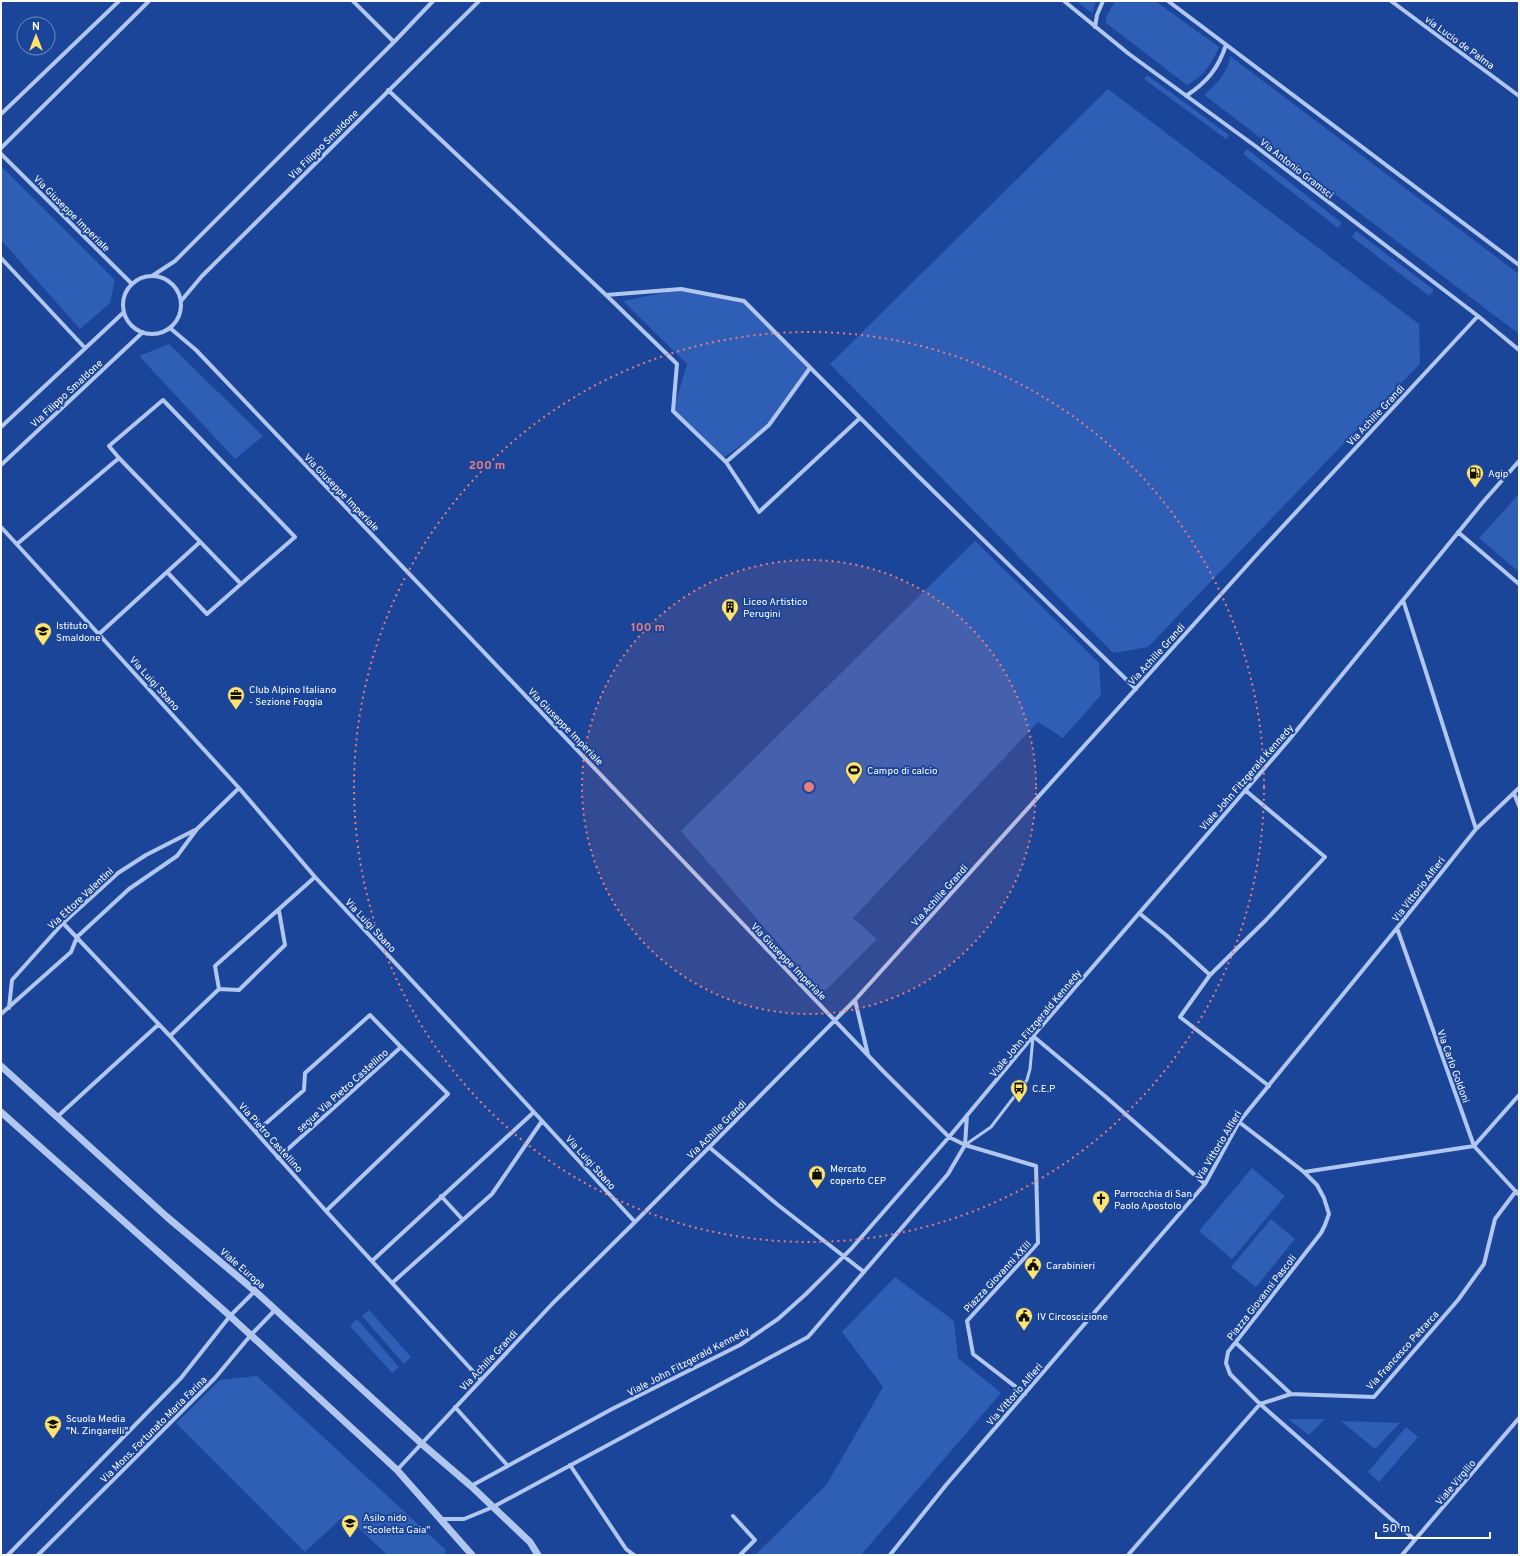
<svg xmlns="http://www.w3.org/2000/svg" width="1520" height="1556" viewBox="0 0 1520 1556" font-family="Overpass,sans-serif">
	<rect width="100%" height="100%" fill="#1b4599"/>
	<path fill="#2f5eb6" d="M1076,1H1096L1092,13Z
		M1115,1H1155L1219,47C1212,63 1203,77 1187,85L1106,23V17Z
		M1230,56L1519,274V334L1204,95C1215,86 1229,71 1230,56Z
		M1147,75L1229,135L1226,139L1144,79Z
		M1108,89L1419,324L1420,364L1148,647L1113,653L830,364Z
		M1247,149L1342,223L1338,228L1243,154Z
		M1,166L115,280L110,303L80,329L1,240Z
		M1356,231L1434,290L1429,296L1352,237Z
		M681,289L744,301L810,368L769,425L723,458L673,411L687,364L623,301Z
		M169,344L263,436L235,459L139,356Z
		M1519,494V572L1479,538Z
		M975,541L1099,663L1101,695L1063,738L1038,722L853,918L877,939L822,994L681,831Z
		M1252,1168L1285,1196L1232,1259L1199,1231Z
		M1271,1219L1295,1239L1256,1287L1231,1267Z
		M895,1277L954,1321L958,1358L1001,1393L861,1555H755L827,1484L883,1387L842,1332Z
		M369,1310L411,1357L404,1364L362,1316Z
		M357,1319L399,1367L392,1373L350,1326Z
		M257,1376L446,1550L444,1555H387L345,1515L305,1552L176,1423L220,1380Z
		M1288,1419H1325L1309,1435Z
		M1341,1421L1400,1423L1375,1449Z
		M1406,1427L1418,1437L1379,1482L1368,1472Z"/>
	<g fill="none" stroke-linecap="round" stroke-linejoin="round">
		<path stroke="#b1c7f0" stroke-width="3" d="M965,1145L991,1127L1027,1080L1030,1069L1033,1037"/>
		<path stroke="#b1c7f0" stroke-width="4" d="M353,1L394,42
			M1064,1L1129,54L1258,148L1478,316L1519,350
			M1168,1L1519,265
			M1391,1L1519,96
			M1095,27L1097,15L1103,1
			M388,90L606,295L677,364L673,411L726,462L759,512L860,418
			M1186,96C1207,82 1218,69 1226,45
			M1,114L119,1
			M1,148L149,1
			M1,154L132,284
			M1,258L85,348
			M152,276L175,261L394,42L433,1
			M123 305a29 29 0 1 1 58 0a29 29 0 1 1-58 0Z
			M606,295L681,289L744,301L918,476L1136,689
			M181,301L202,276L479,1
			M170,328L196,350L882,1070L949,1137L965,1145L1036,1166L1038,1243L967,1321L973,1354L1025,1394
			M1,427L124,312
			M119,458L241,584L207,614L167,572L200,542
			M726,462L769,425L810,368
			M1,465L143,332
			M1,527L239,788L315,877L486,1060L635,1222
			M1458,532L1519,584
			M17,544L119,458L109,446L163,400L295,537L241,584
			M99,634L167,572
			M1514,793L1519,806
			M1476,829L1519,788
			M1139,913L1166,935L1210,975L1180,1017L1269,1086
			M63,923L170,1036L326,1211L481,1380
			M1397,928L1474,1146L1519,1195
			M1210,975L1266,920L1325,857L1245,790
			M219,989L215,966L315,877
			M219,989L239,990L285,945L279,911
			M855,1000L868,1055
			M9,1008L12,980L63,923L118,873L146,855L195,830
			M1,1014L71,952L77,937L129,889L177,856L197,829L239,788
			M170,1036L219,989
			M1033,1036L1106,1097L1205,1184
			M57,1117L159,1024
			M1239,1122L1304,1172L1317,1185L1324,1198L1329,1214L1325,1225L1321,1233L1228,1352L1226,1363L1230,1374L1260,1404L1415,1540
			M256,1132L304,1090L305,1073L370,1015L401,1047L278,1158
			M709,1147L778,1205L864,1272
			M1304,1172L1474,1146L1519,1095
			M441,1196L463,1220
			M326,1211L448,1094L401,1047
			M372,1261L534,1112
			M392,1283L492,1194L542,1121
			M1235,1342L1291,1394
			M455,1407L508,1466
			M570,1465L626,1549L634,1555
			M397,1470L553,1303L635,1222L855,1000L1260,551L1478,316
			M471,1486L612,1409L740,1345L778,1319L806,1294L851,1249L949,1137L1033,1036L1288,741L1483,502L1519,461
			M733,1516L755,1540L740,1555
			M441,1519H464L493,1507L808,1337L948,1174L965,1145L967,1115
			M8,1555L181,1378L230,1316L255,1291
			M38,1555L215,1378L250,1336L275,1310
			M890,1555L946,1485L1205,1184L1239,1122L1397,928L1476,829L1403,600
			M1128,1555L1260,1404L1291,1394L1374,1397L1458,1300L1484,1264L1495,1219L1516,1191
			M1402,1555L1519,1418"/>
		<path stroke="#b1c7f0" stroke-width="7" d="M1,1066L167,1217L255,1291L422,1444L471,1486L530,1542L538,1555
			M1,1112L230,1316L382,1456L397,1470L472,1555"/>
	</g>
	<circle cx="809" cy="787" r="227" fill="#e67e7e" fill-opacity=".12"/>
	<g fill="none" stroke="#e67e7e" stroke-width="2" stroke-dasharray="2 4">
		<circle cx="809" cy="787" r="227"/>
		<circle cx="809" cy="787" r="455"/>
	</g>
	<defs>
		<g id="fuel-pin" transform="scale(0.9)"><path d="M0 17L-7.5 6A9.5 9.5 0 1 1 7.5 6Z" fill="#ffe570" stroke="#1b4599"/><path d="M-5.5-6h7V0h2V4h1.3V-2.5L3-4.5l.8-.8L6-3V5H2.5V1h-1V6h-7ZM-4.2-4.7v3.2H.2V-4.7Z" fill="#111"/></g>
		<g id="building-pin" transform="scale(0.9)"><path d="M0 17L-7.5 6A9.5 9.5 0 1 1 7.5 6Z" fill="#ffe570" stroke="#1b4599"/><path d="M-4-6H4V6H1V3H-1V6H-4ZM-2.5-4.3h1.7v1.8h-1.7ZM.8-4.3h1.7v1.8H.8ZM-2.5-1h1.7V.8h-1.7ZM.8-1h1.7V.8H.8Z" fill="#111"/></g>
		<g id="school-pin" transform="scale(0.9)"><path d="M0 17L-7.5 6A9.5 9.5 0 1 1 7.5 6Z" fill="#ffe570" stroke="#1b4599"/><path d="M0-5L7-2L0 1L-7-2ZM-4 1L0 2.5L4 1V4Q0 6-4 4Z" fill="#111"/></g>
		<g id="office-pin" transform="scale(0.9)"><path d="M0 17L-7.5 6A9.5 9.5 0 1 1 7.5 6Z" fill="#ffe570" stroke="#1b4599"/><path d="M-6-3h4V-5.5h4V-3h4V5H-6ZM-1-4.5V-3h2v-1.5ZM-6 0V1H6V0Z" fill="#111"/></g>
		<g id="stadium-pin" transform="scale(0.9)"><path d="M0 17L-7.5 6A9.5 9.5 0 1 1 7.5 6Z" fill="#ffe570" stroke="#1b4599"/><path d="M0-5a6.5 5 0 1 0 0 10a6.5 5 0 1 0 0-10ZM-3.5-1.8h7v3.6h-7Z" fill="#111"/></g>
		<g id="bus-pin" transform="scale(0.9)"><path d="M0 17L-7.5 6A9.5 9.5 0 1 1 7.5 6Z" fill="#ffe570" stroke="#1b4599"/><path d="M-5-6H5V4H4V6H2V4H-2V6H-4V4H-5ZM-3.5-4V0h7V-4ZM-3.5 1.2v1.5H-2V1.2ZM2 1.2v1.5H3.5V1.2Z" fill="#111"/></g>
		<g id="shop-pin" transform="scale(0.9)"><path d="M0 17L-7.5 6A9.5 9.5 0 1 1 7.5 6Z" fill="#ffe570" stroke="#1b4599"/><path d="M-5-2.5h2.3a2.7 3.5 0 0 1 5.4 0H5L5.5 6h-11ZM-1.5-2.5h3a1.5 2.3 0 0 0-3 0Z" fill="#111"/></g>
		<g id="church-pin" transform="scale(0.9)"><path d="M0 17L-7.5 6A9.5 9.5 0 1 1 7.5 6Z" fill="#ffe570" stroke="#1b4599"/><path d="M-1.2-6h2.4v3.5h3.3v2.4h-3.3V6h-2.4V-.1h-3.3v-2.4h3.3Z" fill="#111"/></g>
		<g id="civic-pin" transform="scale(0.9)"><path d="M0 17L-7.5 6A9.5 9.5 0 1 1 7.5 6Z" fill="#ffe570" stroke="#1b4599"/><path d="M-.6-6.5H3V-4.5H.6V-3L4-1V1h2V6H-6V1h2V-1L-.6-3ZM-1.2 2.5V6h2.4V2.5Z" fill="#111"/></g>
	</defs>
	<g fill-rule="evenodd">
		<use href="#fuel-pin" x="1475" y="473"/>
		<use href="#building-pin" x="730" y="607"/>
		<use href="#school-pin" x="43" y="631"/>
		<use href="#office-pin" x="236" y="695"/>
		<use href="#stadium-pin" x="854" y="770"/>
		<use href="#bus-pin" x="1019" y="1088"/>
		<use href="#shop-pin" x="817" y="1174"/>
		<use href="#church-pin" x="1101" y="1199"/>
		<use href="#civic-pin" x="1033" y="1265"/>
		<use href="#civic-pin" x="1024" y="1316"/>
		<use href="#school-pin" x="53" y="1424"/>
		<use href="#school-pin" x="350" y="1523"/>
	</g>
	<g text-anchor="middle" stroke-width="4" stroke-linejoin="round" paint-order="stroke">
		<g font-size="10" fill="#fff" stroke="#1b4599">
			<text transform="translate(1460 42) rotate(36)" y="4">via Lucio de Palma</text>
			<text transform="translate(323 144) rotate(-45)" y="4">Via Filippo Smaldone</text>
			<text transform="translate(1297 168) rotate(38)" y="4">Via Antonio Gramsci</text>
			<text transform="translate(72 213) rotate(45)" y="4">Via Giuseppe Imperiale</text>
			<text transform="translate(66 393) rotate(-43)" y="4">Via Filippo Smaldone</text>
			<text transform="translate(1375 415) rotate(-47)" y="4">Via Achille Grandi</text>
			<text transform="translate(342 492) rotate(46)" y="4">Via Giuseppe Imperiale</text>
			<text transform="translate(1156 654) rotate(-48)" y="4">Via Achille Grandi</text>
			<text transform="translate(155 683) rotate(48)" y="4">Via Luigi Sbano</text>
			<text transform="translate(566 726) rotate(46)" y="4">Via Giuseppe Imperiale</text>
			<text transform="translate(1246 777) rotate(-49)" y="4">Viale John Fitzgerald Kennedy</text>
			<text transform="translate(1418 889) rotate(-52)" y="4">Via Vittorio Alfieri</text>
			<text transform="translate(939 895) rotate(-48)" y="4">Via Achille Grandi</text>
			<text transform="translate(80 898) rotate(-43)" y="4">Via Ettore Valentini</text>
			<text transform="translate(371 925) rotate(47)" y="4">Via Luigi Sbano</text>
			<text transform="translate(789 961) rotate(46)" y="4">Via Giuseppe Imperiale</text>
			<text transform="translate(1035 1023) rotate(-50)" y="4">Viale John Fitzgerald Kennedy</text>
			<text transform="translate(1454 1066) rotate(70)" y="4">Via Carlo Goldoni</text>
			<text transform="translate(342 1090) rotate(-42)" y="4">segue Via Pietro Castellino</text>
			<text transform="translate(716 1129) rotate(-45)" y="4">Via Achille Grandi</text>
			<text transform="translate(271 1137) rotate(48)" y="4">Via Pietro Castellino</text>
			<text transform="translate(1218 1145) rotate(-59)" y="4">Via Vittorio Alfieri</text>
			<text transform="translate(591 1162) rotate(48)" y="4">Via Luigi Sbano</text>
			<text transform="translate(243 1268) rotate(41)" y="4">Viale Europa</text>
			<text transform="translate(997 1276) rotate(-47)" y="4">Piazza Giovanni XXIII</text>
			<text transform="translate(1261 1297) rotate(-52)" y="4">Piazza Giovanni Pascoli</text>
			<text transform="translate(1402 1350) rotate(-48)" y="4">Via Francesco Petrarca</text>
			<text transform="translate(488 1360) rotate(-47)" y="4">Via Achille Grandi</text>
			<text transform="translate(688 1361) rotate(-28)" y="4">Viale John Fitzgerald Kennedy</text>
			<text transform="translate(1014 1394) rotate(-49)" y="4">Via Vittorio Alfieri</text>
			<text transform="translate(153 1429) rotate(-45)" y="4">Via Mons. Fortunato Maria Farina</text>
			<text transform="translate(1455 1482) rotate(-50)" y="4">Viale Virgilio</text>
		</g>
		<g font-size="10" fill="#fff" stroke="#1b4599" text-anchor="start">
			<text x="1488" y="477">Agip</text>
			<text x="743" y="605">Liceo Artistico<tspan x="743" dy="12">Perugini</tspan></text>
			<text x="56" y="629">Istituto<tspan x="56" dy="12">Smaldone</tspan></text>
			<text x="249" y="693">Club Alpino Italiano<tspan x="249" dy="12">- Sezione Foggia</tspan></text>
			<text x="867" y="774">Campo di calcio</text>
			<text x="1032" y="1092">C.E.P</text>
			<text x="830" y="1172">Mercato<tspan x="830" dy="12">coperto CEP</tspan></text>
			<text x="1114" y="1197">Parrocchia di San<tspan x="1114" dy="12">Paolo Apostolo</tspan></text>
			<text x="1046" y="1269">Carabinieri</text>
			<text x="1037" y="1320">IV Circoscizione</text>
			<text x="66" y="1422">Scuola Media<tspan x="66" dy="12">"N. Zingarelli"</tspan></text>
			<text x="363" y="1521">Asilo nido<tspan x="363" dy="12">"Scoletta Gaia"</tspan></text>
		</g>
	</g>
	<circle cx="809" cy="787" r="6" fill="#e67e7e" stroke="#1b4599" stroke-width="2"/>
	<g font-size="12" text-anchor="middle" font-weight="bold" fill="#e67e7e" stroke="#1b4599" stroke-width="4" stroke-linejoin="round" paint-order="stroke">
		<text x="487" y="469">200 m</text>
		<text x="648" y="631">100 m</text>
	</g>
	<rect width="1520" height="1556" fill="none" stroke="#ffffff" stroke-width="4"/>
	<g transform="translate(36 36)"><circle r="19" fill="#1b4599" stroke="#768fc2"/>
	<path d="M0-3L7 15L0 10L-7 15Z" fill="#ffe570"/>
	<text y="-6" font-size="11" font-weight="bold" text-anchor="middle" fill="#ffffff">N</text>
	</g>
	<path d="M1376 1532v6h114v-6" fill="none" stroke="#ffffff" stroke-width="2"/>
	<text x="1382" y="1532" font-size="12" fill="#ffffff" stroke="#1b4599" stroke-width="3" paint-order="stroke">50 m</text>
</svg>
